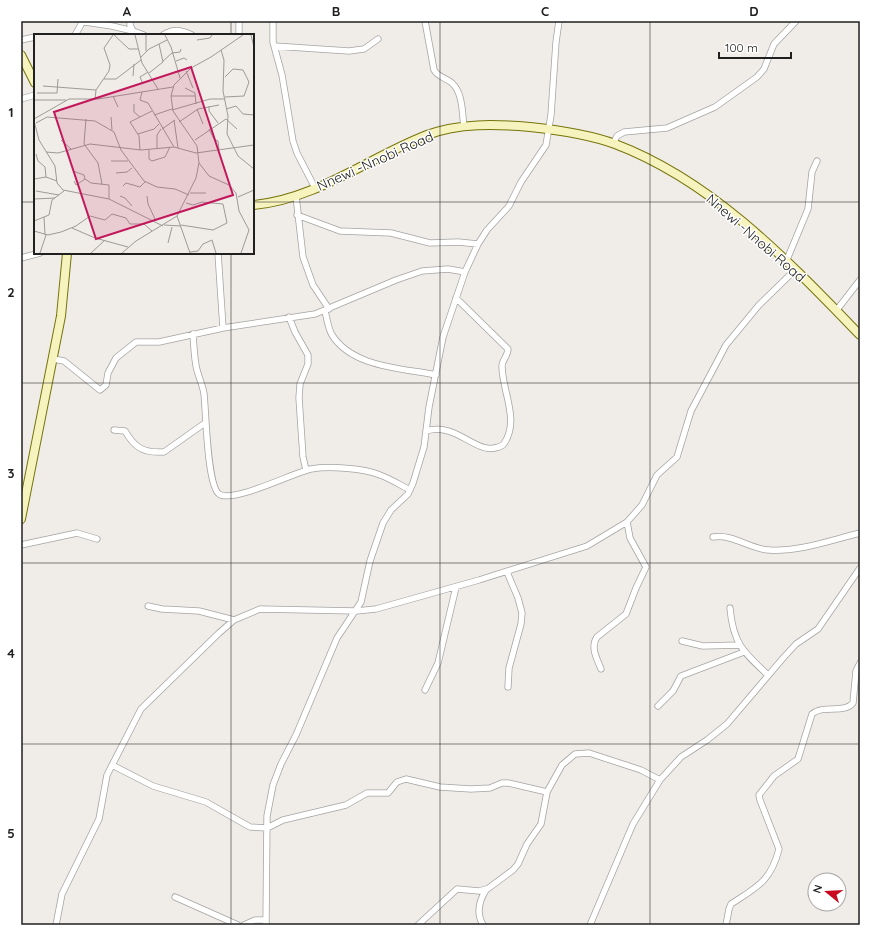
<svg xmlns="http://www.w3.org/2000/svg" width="881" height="946" viewBox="0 0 881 946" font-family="Quicksand,sans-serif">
	<rect width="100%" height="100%" fill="#f0ece7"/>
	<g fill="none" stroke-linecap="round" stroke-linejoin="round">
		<g stroke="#a4a4a4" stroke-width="7">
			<path id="street" d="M130,21V25L133,31L144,35
				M239,21V35
				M273,21V42L282,75L293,141L297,153L315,188
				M425,21L434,70C438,77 446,78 452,83C463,93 462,113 464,127
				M75,35L82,23L85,22L112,26L133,31
				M163,35C174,28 181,30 192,35
				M21,40L35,37
				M274,46L349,51L364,49L378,39
				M21,99L35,95
				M613,144L617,136L624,132L667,128L715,107L757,77L764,69L774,44L796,21
				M296,196L303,257L313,285L329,309
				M297,215L340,231L391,233L430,243L458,242L478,244
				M218,253L223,328
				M21,258L40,253
				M786,262L808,209L812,172L817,161
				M325,311C327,319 328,328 332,335C353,368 403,368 436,375
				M836,311L860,280
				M289,317L295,332L308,355V364L300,384L299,398L303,457L306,470
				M193,334C194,346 194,359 197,370C199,378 203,386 204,394C206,411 207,485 219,494C232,504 295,472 311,469C329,466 363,468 380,475C391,479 400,485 410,490
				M53,359L64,361L100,390L106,385L108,373L116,358L136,342H159L223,328L315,314L396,280L422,271L448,269L465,272
				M114,430L125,431C135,448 143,453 164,452L205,423
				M426,431C460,421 477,460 503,445C521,421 502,392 502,366C502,360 508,356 508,349L456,298
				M713,537C734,534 749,549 769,550C799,552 831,540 860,533
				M21,545L77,533L97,539
				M507,572L518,598L522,613L521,624L509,668L508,687
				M148,606L162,609L199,611L234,620
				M730,608C733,643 743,652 768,675
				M682,641L703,646L739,645
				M601,669C597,659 590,647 597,637L626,614L636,588L646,567L630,538L627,522
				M425,690L438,663L456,587
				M658,706L673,691L681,676L744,652
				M112,765L153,786L206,802L250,827L267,828L283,820L346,805L367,793H388L397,782L406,779L440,787L471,789L490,788L502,783H508L547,792
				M175,897L238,925
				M56,925L62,894L99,819L107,775L141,709L219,633L234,620L260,609L356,611L376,609L479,580L587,546L627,522L642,505L657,475L677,457L691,411L726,345L759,305L795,270
				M244,925L255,920H266
				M266,925L267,816L273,785L281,764L296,735L337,638L361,602L370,561L383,523L391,510L408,494L413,483L424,447L429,407L443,337L465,272L478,244L487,230L509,206L521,182L546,145L551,115L556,42L559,21
				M418,925L457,889L479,891L486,889
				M483,925C476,913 479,901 486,890L513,870L518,864L527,844L541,824L547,792L562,765L575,754L589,753L641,770L660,780
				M590,925L633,824L660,780L681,757L707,740L727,724L784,657L796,644L818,629L860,568
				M726,925L729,909L731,904C757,887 771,881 779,849L760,800L759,795L774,776L798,759L812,714C824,704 844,714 853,703L856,671L860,663"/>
		</g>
		<g stroke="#757409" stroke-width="10">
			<path id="secondary" d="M21,55L35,83
				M253,205C315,200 370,157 427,135C459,123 495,124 530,127C558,130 588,134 615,144C713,181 788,261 860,335
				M21,519L61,316L67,253"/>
		</g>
		<use href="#street" stroke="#fff" stroke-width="5.5"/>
		<use href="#secondary" stroke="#f7f3be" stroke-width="8"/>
	</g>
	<path fill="none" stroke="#202020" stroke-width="1" stroke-opacity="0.55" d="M231,21V35M440,21V925M650,21V925M21,202H35M253,202H860M231,253V925M21,383H860M21,563H860M21,744H860"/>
	<g text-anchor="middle" stroke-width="3" stroke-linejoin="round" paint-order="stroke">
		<g font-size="14" fill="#202020" stroke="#fff">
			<text transform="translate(375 161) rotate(-24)" y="5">Nnewi -Nnobi Road</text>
			<text transform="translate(756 238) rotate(41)" y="5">Nnewi -Nnobi Road</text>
		</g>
	</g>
	<g transform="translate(34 34)">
		<rect width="220" height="220" fill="#f0ece7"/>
		<path fill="none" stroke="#9d9a97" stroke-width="1" d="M80,1L95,15H104M101,1L108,29L124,55M112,1V17M131,1L137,13L146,44M217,1L220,13M163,6L176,4L178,1M187,16L190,26L189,57L194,82L193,100L204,122L220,135M106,24L115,15L133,6M129,27L138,19L146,18L147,15M142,27L150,24L153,26M152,37L159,54M115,39L129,28L125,10M99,42L100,30M70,45H82L107,26M109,50L106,43L114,38M9,52L62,56M151,54L161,59L162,70M108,58L106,66L114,69L140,113M3,59H23L24,45M79,62L84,73M137,62H161M191,63L210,62L215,48L209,36L199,35L191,43M61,65L62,56L75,37L76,31L70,14L79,1M0,66H32M100,70V78L106,83M175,72V77L184,89M163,75L169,90M192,75L202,72L209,80L220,81M138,76L176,65H191M120,81L138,75M77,83L78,96M0,85L35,65H64L139,53M52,85L50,110L64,129L68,150M140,86L144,114M0,87L5,106L21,132L23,149L29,156L75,165L129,192M145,88L164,75L185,71M2,89L13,83L61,87L80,98L87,116L110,147L123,153L141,155L155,161M128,95L141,86M175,95L180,105L184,107L185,115M104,100L120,95L125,90M27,106L37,115M161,106L192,85L203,95M123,114V101L127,95M115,115V125L118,127L131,123L136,113M106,116L105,102L96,88L118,77M12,118L24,119L56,110L107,116L140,113L162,119L220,111M2,120L4,127L11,133L12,143M77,127H94M165,129L175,142L195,151L202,159L205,177L215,196L207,219M39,137L50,141L51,145M82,139L93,138L98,134M0,145L12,143L23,147M40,147L42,151L51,145L57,149L75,151V165M89,152L92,149L106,153L111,148M2,157L25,161M156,159H172M86,162L91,164L98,172M113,162L114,170L122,187M204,163L220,156M0,165L21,164M143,182L156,219M10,183L11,201M0,187L15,181L18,166L30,157M130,191L147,192M147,191L179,196L193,189L189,170L168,168L159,171L152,169M38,194L61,204L94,213M0,197L14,201L27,198L42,192L56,182L71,186L78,180L92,184L96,190H110L118,197M134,209L138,193M156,218L164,217L169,210L178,206L182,219M6,219L12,201M57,219L71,206M88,219L102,207L143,182L162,144L165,129L163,112L139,77L137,62L140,51L157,34L177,23L209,1"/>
		<path fill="#c2185b" fill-opacity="0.15" stroke="#c2185b" stroke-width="2" d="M157,33L199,161L62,205L20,78Z"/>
		<rect width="220" height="220" fill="none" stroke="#202020" stroke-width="2"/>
	</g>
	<rect width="881" height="946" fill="none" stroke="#ffffff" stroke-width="44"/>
	<g transform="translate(827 892) rotate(288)"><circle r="19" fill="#ffffff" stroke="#a6a6a6"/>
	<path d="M0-3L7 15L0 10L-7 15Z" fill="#c90820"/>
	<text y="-6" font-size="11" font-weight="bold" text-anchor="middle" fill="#202020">N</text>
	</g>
	<path d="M719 52v6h72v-6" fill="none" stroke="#202020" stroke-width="2"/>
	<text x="725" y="52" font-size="12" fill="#202020" stroke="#ffffff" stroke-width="3" paint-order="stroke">100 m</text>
	<rect x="22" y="22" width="837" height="902" fill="none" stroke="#202020" stroke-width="1.5"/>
	<g font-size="13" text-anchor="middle" font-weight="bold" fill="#202020">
		<text x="127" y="16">A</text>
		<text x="336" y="16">B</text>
		<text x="545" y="16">C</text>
		<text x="754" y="16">D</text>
		<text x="11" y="117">1</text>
		<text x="11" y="297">2</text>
		<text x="11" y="478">3</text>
		<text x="11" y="658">4</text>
		<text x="11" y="838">5</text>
	</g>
</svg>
